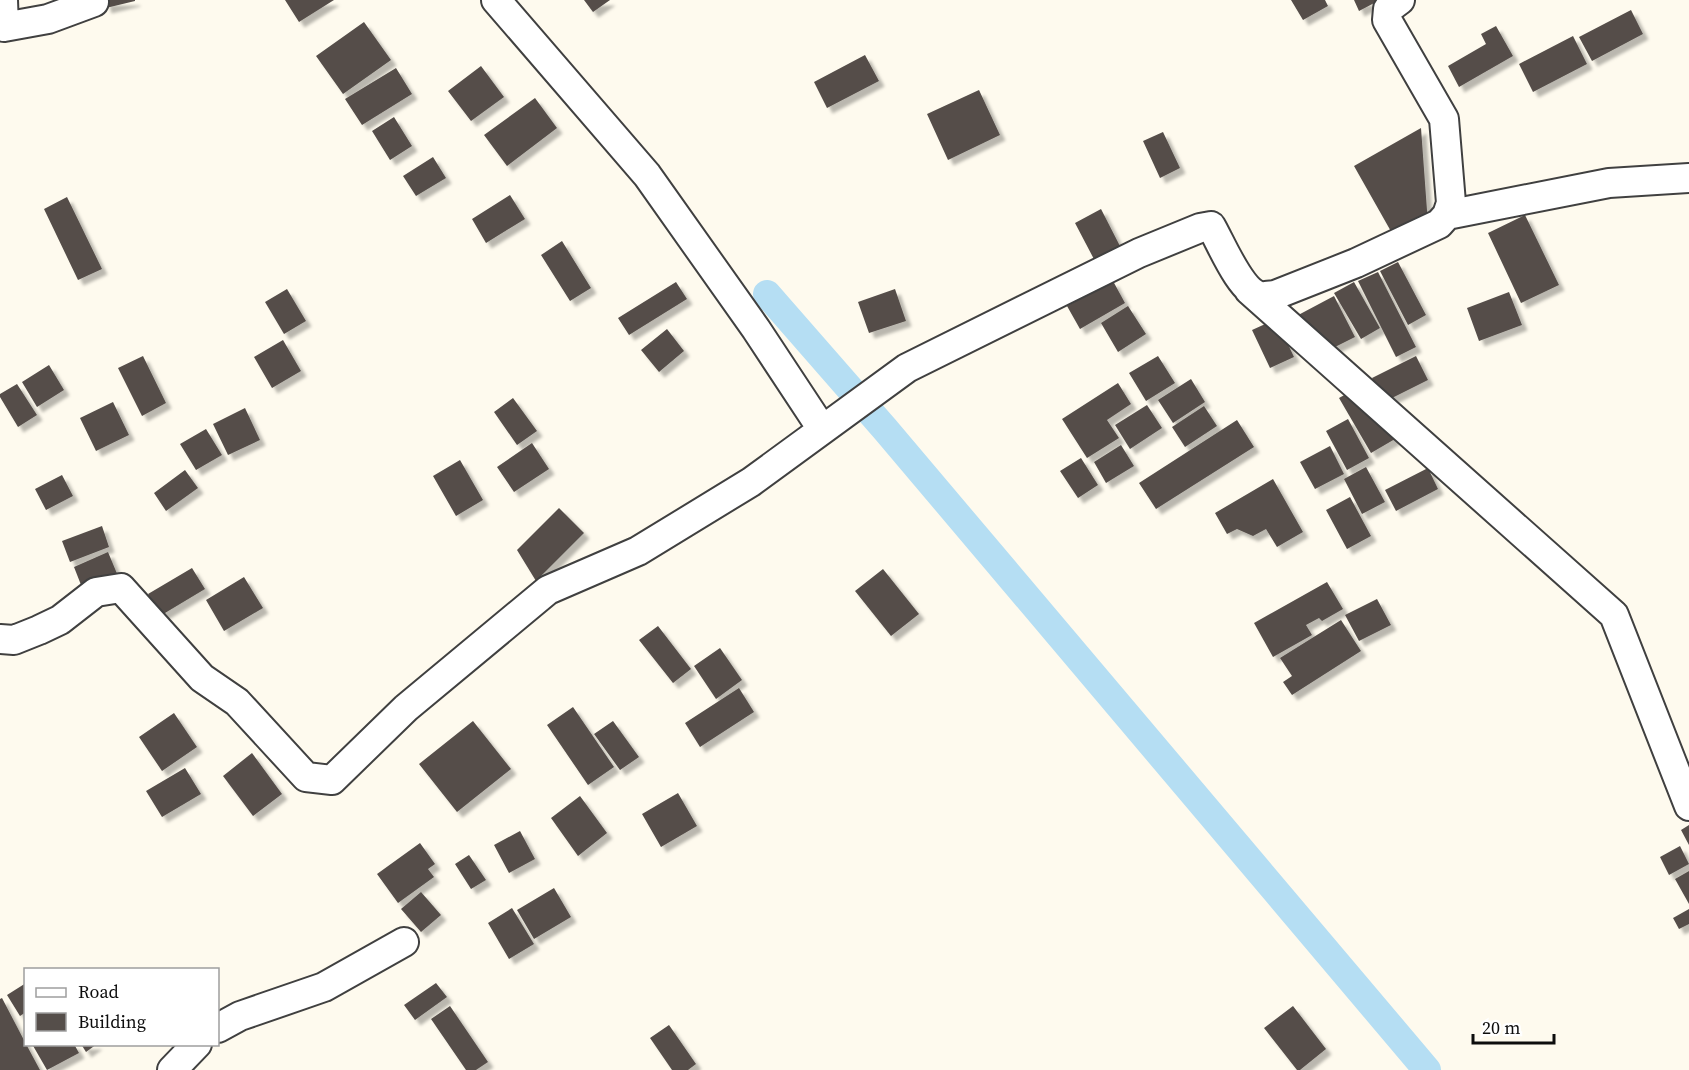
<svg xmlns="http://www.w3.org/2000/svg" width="1689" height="1070" viewBox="0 0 1689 1070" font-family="'Source Serif 4',serif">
	<defs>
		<filter id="shadow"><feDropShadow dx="5.5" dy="5.5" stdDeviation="1.5" flood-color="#0004"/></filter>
	</defs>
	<rect width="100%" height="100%" fill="#fefaee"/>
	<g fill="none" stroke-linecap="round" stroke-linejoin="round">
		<path stroke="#b5def3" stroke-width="28" d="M767,294L885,429L1427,1070"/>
	</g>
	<path fill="#554e4a" filter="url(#shadow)" d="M104,0H135V1L106,8Z
		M285,0H334L299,22Z
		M584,0H610L593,12Z
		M1291,0H1325L1328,6L1303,20Z
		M1354,0H1380L1359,11Z
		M1631,10L1643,34L1592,61L1579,37Z
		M364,22L391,60L343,94L316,56Z
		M1496,26L1513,56L1459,87L1448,66L1486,44L1481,34Z
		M1573,36L1587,64L1533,92L1519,64Z
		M865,55L879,81L827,108L814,82Z
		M481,66L504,97L471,121L448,91Z
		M396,68L412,94L362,125L345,99Z
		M979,90L1000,135L948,160L927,114Z
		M535,98L557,128L507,166L484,135Z
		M394,117L412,146L390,160L372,131Z
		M1421,128L1428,224L1397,242L1354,166Z
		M1163,132L1180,168L1160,178L1143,141Z
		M433,157L446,178L416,196L403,176Z
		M510,195L525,219L486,243L472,219Z
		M67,197L102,269L78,280L44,209Z
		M1101,209L1122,250L1096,263L1075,223Z
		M1525,215L1559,285L1521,303L1488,233Z
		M562,241L591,288L570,301L541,255Z
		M1398,262L1426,315L1408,325L1380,271Z
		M1378,272L1416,347L1396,357L1358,281Z
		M1113,281L1125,303L1080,329L1067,306Z
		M676,282L687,299L629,335L618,318Z
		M1354,282L1380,328L1361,339L1334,293Z
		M287,289L306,321L284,334L265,302Z
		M895,289L906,321L869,333L858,302Z
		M1509,292L1522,325L1479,341L1467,308Z
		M1334,296L1355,337L1307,361L1287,321Z
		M1128,306L1146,334L1118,352L1101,323Z
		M1276,319L1294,357L1270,368L1252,330Z
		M667,329L684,351L659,372L641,350Z
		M283,340L301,371L272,388L254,357Z
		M143,356L166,403L142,416L118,368Z
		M1158,356L1175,383L1146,401L1129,373Z
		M1416,356L1428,380L1384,402L1372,378Z
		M49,365L64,390L37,407L22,382Z
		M1191,379L1205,402L1173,423L1158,400Z
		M1118,383L1131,404L1107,420L1119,438L1087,458L1062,419Z
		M17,384L37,415L18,427L0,397V394Z
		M1362,385L1395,439L1371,453L1339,398Z
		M513,398L537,431L517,445L494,412Z
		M113,402L129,435L96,451L80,418Z
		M1147,405L1162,428L1130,449L1115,425Z
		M1204,406L1217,426L1185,447L1172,427Z
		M245,408L260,440L228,455L213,424Z
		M1348,419L1369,458L1347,470L1326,431Z
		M1237,420L1254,447L1156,509L1139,483Z
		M206,429L222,455L196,470L180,444Z
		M532,443L549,469L514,492L497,467Z
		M1121,445L1134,466L1106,483L1094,462Z
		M1330,446L1344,474L1315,489L1300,462Z
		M1081,458L1098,485L1078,498L1060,471Z
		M460,460L483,500L456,516L433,476Z
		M1366,467L1385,502L1362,514L1344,479Z
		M1428,468L1438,489L1396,511L1385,490Z
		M185,470L198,488L166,511L154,493Z
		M62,475L73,496L46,510L35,489Z
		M1273,479L1303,532L1277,547L1266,529L1253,536L1237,529L1227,534L1215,513Z
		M1350,497L1371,536L1347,549L1326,510Z
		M559,508L584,533L536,581L517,550Z
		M102,526L109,547L70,562L62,541Z
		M108,552L118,576L83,590L74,567Z
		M192,568L205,589L160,616L148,594Z
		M883,569L919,614L891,636L855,591Z
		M244,577L263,608L224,631L206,600Z
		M1327,582L1343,609L1322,621L1319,618L1306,625L1312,635L1273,657L1254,623Z
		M1377,599L1391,625L1359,641L1345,615Z
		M1341,620L1361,651L1292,695L1283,682L1292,676L1280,658Z
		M658,626L691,669L673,683L639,640Z
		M720,648L742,680L716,699L694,666Z
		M739,688L754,712L700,747L685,723Z
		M573,707L614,767L588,785L547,725Z
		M174,713L197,747L162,771L139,737Z
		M473,721L511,769L457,812L419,764Z
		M613,721L639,757L620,770L594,734Z
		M252,753L282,794L253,816L223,776Z
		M185,768L201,794L162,817L146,791Z
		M678,793L697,826L661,847L642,814Z
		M580,796L607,833L578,856L551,818Z
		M1689,825V845L1681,830Z
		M520,831L535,859L509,873L494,845Z
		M420,843L435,864L428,869L434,877L398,903L377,874Z
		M1680,846L1689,864L1669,875L1660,857Z
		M469,855L486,880L471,889L455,864Z
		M1689,871V904L1675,879Z
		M554,888L571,917L534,939L517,910Z
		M421,892L441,915L421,932L401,909Z
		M512,908L534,944L509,959L488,923Z
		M1689,909V924L1679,929L1673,918Z
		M26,983V1012L20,1016L7,995Z
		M436,983L447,997L415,1020L404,1005Z
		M2,998L26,1044L40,1070H0V999Z
		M450,1006L488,1062L476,1070H466L431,1019Z
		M1293,1006L1326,1049L1300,1070H1297L1264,1028Z
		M669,1025L696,1064L688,1070H672L650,1038Z
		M32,1044H74L79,1053L47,1070Z
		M81,1044H97L86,1052Z"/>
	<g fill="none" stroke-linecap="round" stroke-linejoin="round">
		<g stroke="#404040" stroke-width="32">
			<path id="minor" d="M3,0L4,27L48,19L94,2
				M496,0L647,175L756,329L822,429
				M1447,215L1609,183L1689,178
				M1249,290L1614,615L1689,806
				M0,639L14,640L39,630L60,620L96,592L121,588L202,678L237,702L306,777L332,780L406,708L548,590L638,551L751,482L907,368L1139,253L1200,228L1211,226C1221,243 1240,291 1260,296C1264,297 1270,295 1275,295L1356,263L1439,224L1447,215L1451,203L1444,119L1387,20L1388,9L1400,0
				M218,1028L240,1016L324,987L404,942
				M172,1070L197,1044"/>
		</g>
		<use href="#minor" stroke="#fff" stroke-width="28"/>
	</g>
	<rect x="24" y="968" width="195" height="78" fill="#ffffff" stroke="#9e9e9e" stroke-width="1.5"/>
	<rect x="36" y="988" width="30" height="9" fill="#ffffff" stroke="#9e9e9e" stroke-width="1.5"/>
	<text x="78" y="998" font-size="18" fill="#0d0d0d">Road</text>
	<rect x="36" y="1013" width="30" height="18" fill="#554e4a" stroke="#9e9e9e" stroke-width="1.5"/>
	<text x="78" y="1028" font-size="18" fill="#0d0d0d">Building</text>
	<path d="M1473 1034v9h81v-9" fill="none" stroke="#0d0d0d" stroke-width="3"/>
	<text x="1482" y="1034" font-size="18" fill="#0d0d0d" stroke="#ffffff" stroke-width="4.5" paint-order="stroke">20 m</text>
</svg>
